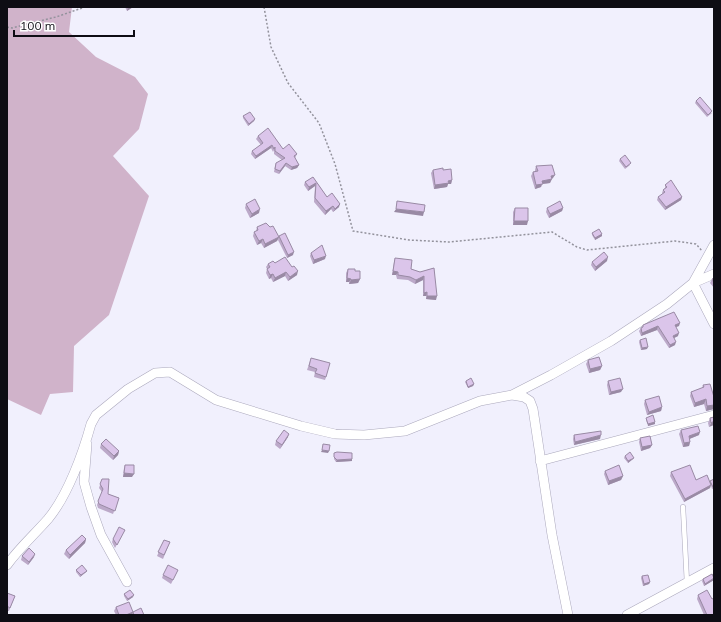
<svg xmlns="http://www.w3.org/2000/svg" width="721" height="622" viewBox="0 0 721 622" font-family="Mulish,sans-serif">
	<rect width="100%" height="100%" fill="#f1f0fd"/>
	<path fill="#d0b3ca" d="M7,7H72L69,32L96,57L135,77L148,94L139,129L113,156L149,196L109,315L74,346L73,392L50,394L41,415L7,399Z"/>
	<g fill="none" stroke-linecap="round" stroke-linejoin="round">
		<g stroke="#aba8bc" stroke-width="5.5">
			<path id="service" d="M683,507L687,583"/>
		</g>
		<g stroke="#aba8bc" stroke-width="10">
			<path id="minor" d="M714,245L693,283L714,324
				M512,395L551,375L611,341L667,304L693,283L714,274
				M87,444L84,482L91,507L101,535L127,582
				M540,461L714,415
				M7,565C19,548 34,535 48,519C68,495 83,453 91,424L96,415L128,389L155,373L170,372L216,400L301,426L335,434L364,435L405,431L480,401L512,395L524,397L530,401L533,409L552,535L568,615
				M627,615L714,568"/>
		</g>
		<path stroke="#93929c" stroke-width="1.5" stroke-dasharray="2 2" stroke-linecap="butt" d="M264,7L271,47L288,83L319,123L335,164L353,231L409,240L449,242L552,232L577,247L587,250L675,241L696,244L702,251
			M7,27L12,28L56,17L85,7"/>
		<use href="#service" stroke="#fff" stroke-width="4.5"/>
		<use href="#minor" stroke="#fff" stroke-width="9"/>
	</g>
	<path fill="#bca9c9" d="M125,7H133L127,11Z
		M696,101L712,113L707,117L695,103Z
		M243,116L255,119L254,121L248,126L243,118Z
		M258,136L283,149L297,154L295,158L299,165L297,168L291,170L285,166L279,174L274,172L275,166L276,163L282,160L274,154V150L273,152L271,148L255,159L251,154L252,151L261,145L256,139Z
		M620,159L630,165L625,169L619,161Z
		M536,166L553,178L551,179L550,183L542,184L541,187L535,189L531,176L533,172L535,171V170Z
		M433,170H443L452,180L451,184H448L447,187L434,189L431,173Z
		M313,177L327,197L339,207L333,212L331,209L325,215L314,202L315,186L308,191L304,185L305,182Z
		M665,185L682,197L681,200L665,210L657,200L658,197L663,194L662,193L663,190L665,188Z
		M246,204L259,213L250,218L245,208Z
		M515,208L527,225H513V212Z
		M547,208H563L562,211L549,218L546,212Z
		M257,227L279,237L277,241L264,248L261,243L257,245L253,236L254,232L256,231Z
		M592,233L602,234V236L595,240L592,235Z
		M279,236L293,255L287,258L278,240Z
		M311,253L325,259L313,264L310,256Z
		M395,258L411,269L420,272L434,268L436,300L426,299V296H423V280L415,284L408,280L397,279L396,275H392L394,262Z
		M607,261L595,271L591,265L592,262Z
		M275,263L297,275L288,281L285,276L273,282L271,278L269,279L266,273L267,269L266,267L268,264Z
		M348,269L355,271L360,279L358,283L349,284V282H346V273Z
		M714,278V288L710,283L712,279Z
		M643,325L679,326L676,327L678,336L674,338L675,345L669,348L657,330L641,336L639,331L641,328H642Z
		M640,340L647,349L641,350L639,342Z
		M588,360L602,366L600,370L589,373L586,364Z
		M310,361L326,377L325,380L314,377L315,372L307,370Z
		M466,381L474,384L473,386L468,388L465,382Z
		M608,381L621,392L609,395L607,385Z
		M703,385L714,397V409L706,411L704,404L694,407L690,396L691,392L702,388Z
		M645,400L662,407L661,411L647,415L644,404Z
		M714,417L709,427L708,423L710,418Z
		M646,418L655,424L648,426L646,420Z
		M681,430L699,435L689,439L690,442L689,446L683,447L679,434Z
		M574,435L600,439L574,445L573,439Z
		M288,437L280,449L275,445L276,441Z
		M640,438L652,445L650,448L641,451L639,442Z
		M101,444L119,451L118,455L113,460L100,448Z
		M334,453L352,461L336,462L334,459Z
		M625,456L633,459L628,463L624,458Z
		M125,465L132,477H123L124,468Z
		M605,471L623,476L621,480L608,485L604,474Z
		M671,472L696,480L710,482V481L714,479V488L712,489L711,485L710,488L684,502L670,476Z
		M102,479L108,494L119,498L113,514L98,508L97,505L102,492L99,488Z
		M125,530L123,533L115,548L112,542L113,539Z
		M86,539L85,543L69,559L64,554L66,550Z
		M164,540L170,542L163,559L157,556Z
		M22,556L34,557L28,565L21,560Z
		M76,570L87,571L86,572L80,577L76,572Z
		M178,570L171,584L162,578L163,575Z
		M642,576L650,582L649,584L643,586L641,578Z
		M703,579L714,580L704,586L702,581Z
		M7,593L15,596L9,611H7Z
		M124,594L133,597L127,601L124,596Z
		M698,595L712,599L714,615H704L697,599Z
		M116,607L133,612L144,615H116L114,611Z"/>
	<path fill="#998aa4" d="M128,7H133L127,11Z
		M255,119L254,121L248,126L249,124Z
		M272,145L271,148L255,159L256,156Z
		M286,163L285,166L279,174L280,171Z
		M299,165L297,168L291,170L292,167Z
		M555,175L553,178L549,179L551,176Z
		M552,179L550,183L542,184L541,187L535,189L536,185L542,181Z
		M452,180L451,184H448L447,187L434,189L435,185L448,181Z
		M316,183L315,186L308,191L309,187Z
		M682,197L681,200L665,210L666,207Z
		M340,204L339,207L333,212L335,209Z
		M333,206L331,209L325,215L326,211Z
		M563,208L562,211L549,218L550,214Z
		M260,209L259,213L250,218L252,214Z
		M396,209L424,212L423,216L394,212Z
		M514,221H528L527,225H513Z
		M602,234V236L595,240V238Z
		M279,237L277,241L264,248L265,244Z
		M263,239L261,243L257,245L259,241Z
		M294,252L293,255L287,258L288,255Z
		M326,256L325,259L313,264L314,260Z
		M608,257L607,261L595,271L596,267Z
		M298,271L297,275L288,281L290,277Z
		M393,271L398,272L396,275H392Z
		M286,272L285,276L273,282L275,278Z
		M273,274L271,278L269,279L270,275Z
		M424,276L423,280L415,284L416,280Z
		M347,278L351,279L349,282H346Z
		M360,279L358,283L349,284L351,280Z
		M427,292L426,296H423L424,293Z
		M427,296H437L436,300L426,299Z
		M680,323L679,326L673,328L675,325Z
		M658,326L657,330L641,336L642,333Z
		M679,333L678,336L672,339L673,336Z
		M676,342L675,345L669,348L670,345Z
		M648,347L647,349L641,350L642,348Z
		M602,366L600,370L589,373L590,369Z
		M474,384L473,386L468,388V387Z
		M623,389L621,392L609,395L611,392Z
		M706,399L704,404L694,407L695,403Z
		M714,405V409L706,411L707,406Z
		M662,407L661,411L647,415L649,412Z
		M714,421V425L709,427L711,423Z
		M655,422V424L648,426V424Z
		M700,432L699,435L687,440L689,436Z
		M289,434L288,437L280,449L282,445Z
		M601,435L600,439L574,445L575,442Z
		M690,442L689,446L683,447L684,443Z
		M652,445L650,448L641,451L642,447Z
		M322,450L329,451L328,453L321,452Z
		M119,451L118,455L113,460L114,456Z
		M634,458L633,459L628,463V461Z
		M352,459V461L336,462L337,460Z
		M124,473L134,474L132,477H123Z
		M623,476L621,480L608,485L609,481Z
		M711,485L710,488L684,502L685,499Z
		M86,539L85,543L69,559L70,555Z
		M35,554L34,557L28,565L29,562Z
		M87,571L86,572L80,577L81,575Z
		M714,578V580L704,586L705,584Z
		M650,582L649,584L643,586L644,584Z
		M134,595L133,597L127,601L128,599Z
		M133,612L132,615H126Z"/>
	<path fill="#dbc5ea" stroke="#998aa4" d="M700,97L712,111L708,115L696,101Z
		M250,112L255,119L249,124L243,116Z
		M268,128L283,149L289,144L297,154L294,156L299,165L292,167L286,163L280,171L275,169L276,163L285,158L275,151V147L274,149L272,145L256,156L252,151L263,143L258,136Z
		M625,155L631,163L626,167L620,159Z
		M552,165L555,175L551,176L552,179L542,181L543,184L536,185L533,172L538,171L536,166Z
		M443,168V170L451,169L452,180L448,181L449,183L435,185L433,170Z
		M313,177L327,197L332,193L340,204L335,209L333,206L326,211L315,198L316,183L309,187L305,182Z
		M671,180L682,197L666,207L658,197L665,192L663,190L667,187L665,185Z
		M255,199L260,209L252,214L246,204Z
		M397,201L425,205L424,212L396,209Z
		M560,201L563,208L550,214L547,208Z
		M515,208H528V221H514Z
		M266,223L270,227L273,226L279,237L265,244L263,239L259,241L254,232L258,230L257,227Z
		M599,229L602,234L595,238L592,233Z
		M285,233L294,252L288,255L279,236Z
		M322,245L326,256L314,260L311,253Z
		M604,252L608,257L596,267L592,262Z
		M285,257L292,267L294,266L298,271L290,277L286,272L275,278L273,274L270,275L267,269L270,267L268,264L273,261L275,263Z
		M395,258L412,260L411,269L420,272L434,268L437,296H427V292L424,293V276L416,280L410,277L398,275V272L393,271Z
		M348,269H355V271H360V279L351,280V279L347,278Z
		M714,278V283L712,279Z
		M674,312L680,323L675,325L679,333L673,336L676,342L670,345L658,326L642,333L641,328L643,327V325Z
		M646,338L648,347L642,348L640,340Z
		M599,357L602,366L590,369L588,360Z
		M311,358L330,363L326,377L315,373L317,369L309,366Z
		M471,378L474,384L468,387L466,381Z
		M620,378L623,389L611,392L608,381Z
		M710,384L714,397V405L707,406L706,399L695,403L691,392L704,387L703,385Z
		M659,396L662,407L649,412L645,400Z
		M653,415L655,422L648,424L646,418Z
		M714,417V421L711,423L710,418Z
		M698,426L700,432L689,436L690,442L684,443L681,430Z
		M284,430L289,434L282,445L276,441Z
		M601,431V435L575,442L574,435Z
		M650,436L652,445L642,447L640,438Z
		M106,439L119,451L114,456L101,444Z
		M323,444L330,445L329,451L322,450Z
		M337,452L352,453V459L337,460L334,457V453Z
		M630,452L634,458L628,461L625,456Z
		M125,465H134V474L124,473Z
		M619,465L623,476L609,481L605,471Z
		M690,465L696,480L707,475L711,485L685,499L671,472Z
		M102,479H109L108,494L119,498L115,511L99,504L98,501L103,489L100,484Z
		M714,479V487H713L710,481Z
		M119,527L125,530L117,545L113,539Z
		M82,535L86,539L70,555L66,550Z
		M164,540L170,542L164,555L158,552Z
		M29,548L35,554L29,562L22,556Z
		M82,565L87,571L81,575L76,570Z
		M168,565L178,570L173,580L163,575Z
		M712,574L714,578L705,584L703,579Z
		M648,575L650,582L644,584L642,576Z
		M130,590L134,595L128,599L124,594Z
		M707,590L712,599L714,598V615H707L698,595Z
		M7,593L15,596L10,608L7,606Z
		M129,602L133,612L126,615H119L116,607Z
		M141,608L144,615H134L133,612Z"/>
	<rect width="721" height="622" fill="none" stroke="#0e0d14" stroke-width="16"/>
	<path d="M14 30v6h120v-6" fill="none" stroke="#0e0d14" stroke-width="2"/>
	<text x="20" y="30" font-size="12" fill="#0e0d14" stroke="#ffffff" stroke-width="3" paint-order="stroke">100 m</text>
</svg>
